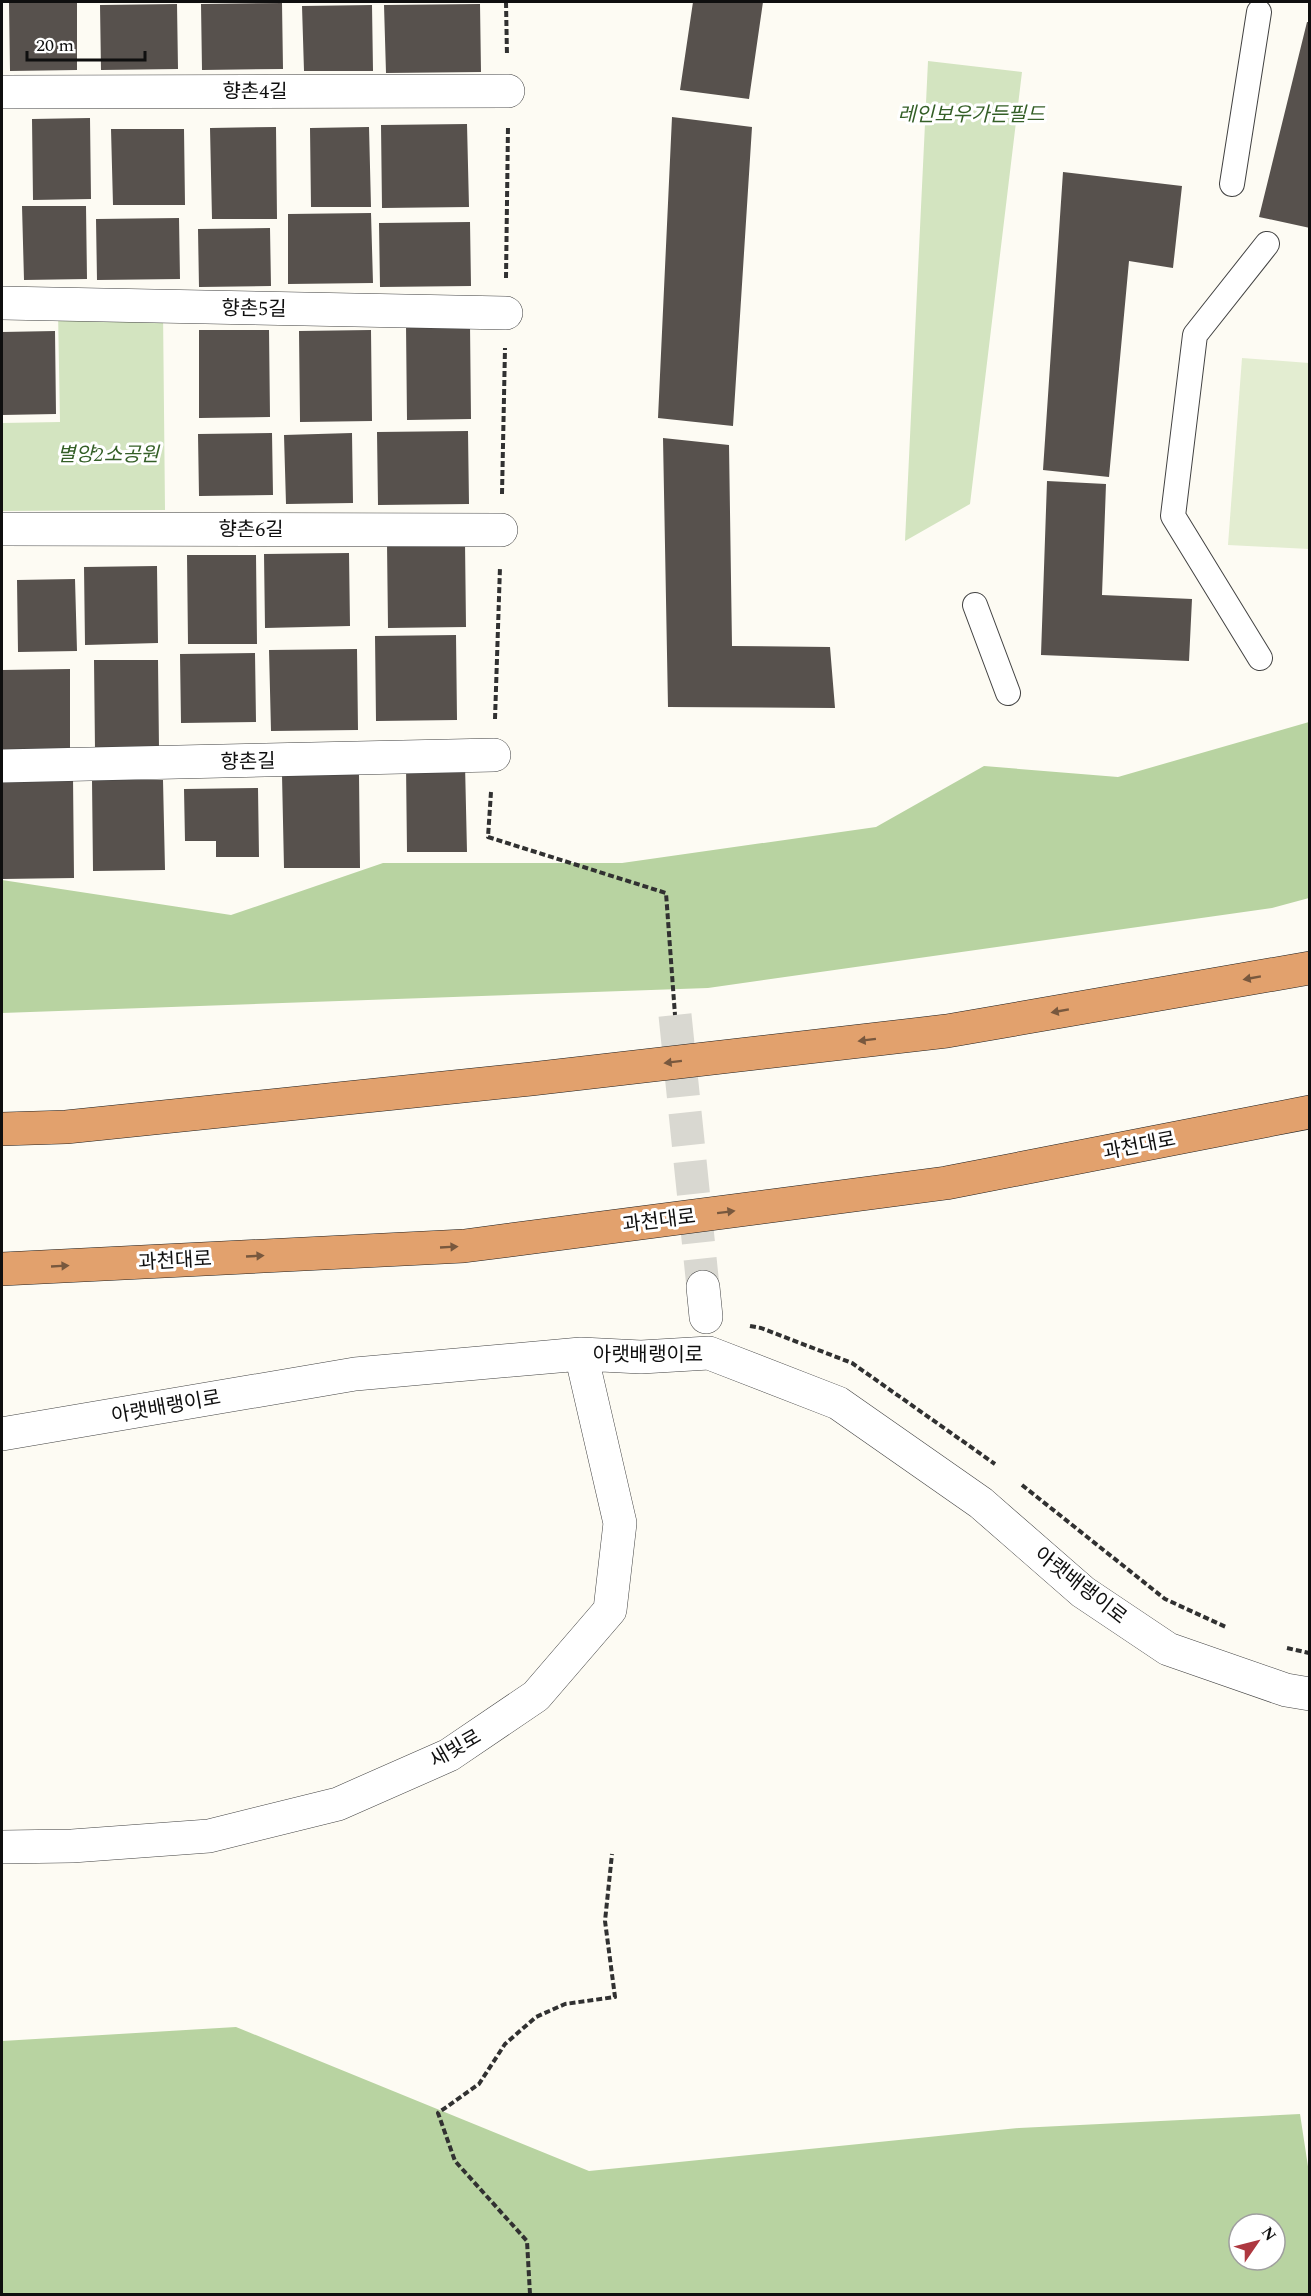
<svg xmlns="http://www.w3.org/2000/svg" width="1311" height="2296" viewBox="0 0 1311 2296" font-family="Spectral,'Noto Sans KR',serif">
	<rect width="100%" height="100%" fill="#fdfbf3"/>
	<path fill="#d3e4c0" d="M928,61L1022,72L970,504L905,541Z
		M163,310L165,510L2,511V423L60,422L58,311Z"/>
	<path fill="#b8d3a1" fill-rule="evenodd" d="M1309,722V898L1272,908L708,988L2,1013V880L231,915L383,863H622L876,827L984,766L1118,777Z
		M236,2027L589,2171L1019,2128L1300,2114L1309,2173V2294H2V2041ZM1239,2224H1275V2260H1239Z"/>
	<path fill="#e3edd1" d="M1242,358L1309,363V549L1228,545Z"/>
	<path fill="#57514d" d="M9,2H77V70L10,71Z
		M693,2H763L749,99L680,90Z
		M282,3L283,69L202,70L201,4Z
		M177,4L178,69L101,70L100,5Z
		M480,4L481,72L386,73L384,5Z
		M372,5L373,71H304L302,6Z
		M1307,22H1310V228L1259,217Z
		M672,117L752,127L733,426L658,418Z
		M90,118L91,199L33,200L32,119Z
		M467,124L469,207L382,208L381,125Z
		M276,127L277,219H212L210,128Z
		M369,127L371,207H311L310,128Z
		M111,129H184L185,205H113Z
		M1063,172L1182,186L1173,268L1129,261L1109,477L1043,470Z
		M22,206H86L87,279L24,280Z
		M371,213L373,283L288,284V214Z
		M179,218L180,279L97,280L96,219Z
		M470,222L471,286L380,287L379,223Z
		M270,228L271,286L199,287L198,229Z
		M470,324L471,419L407,420L406,325Z
		M199,330H269L270,417L199,418Z
		M371,330L372,421L300,422L299,331Z
		M55,331L56,414L2,415V332Z
		M468,431L469,504L378,505L377,432Z
		M272,433L273,495L199,496L198,434Z
		M352,433L353,503L286,504L284,435Z
		M663,438L729,445L732,646L830,647L835,708L668,707Z
		M1047,481L1106,484L1102,595L1192,599L1189,661L1041,655Z
		M465,542L466,627L388,628L387,543Z
		M349,553L350,626L265,628L264,554Z
		M187,555H256L257,644H188Z
		M157,566L158,643L85,645L84,567Z
		M75,579L77,651L18,652L17,580Z
		M456,635L457,720L376,721L375,636Z
		M357,649L358,730L271,731L269,650Z
		M255,653L256,722L181,723L180,654Z
		M94,660H158L159,749L95,750Z
		M70,669V750L2,751V670Z
		M465,764L467,852H407L406,765Z
		M359,774L360,868H284L282,775Z
		M73,777L74,878L2,879V778Z
		M92,780H163L165,870L93,871Z
		M258,788L259,857H216V841H185L184,789Z"/>
	<g fill="none" stroke-linecap="round" stroke-linejoin="round">
		<path stroke="#d9d8d1" stroke-width="33" stroke-dasharray="33 16" stroke-linecap="butt" d="M675,1015L703,1287"/>
		<g stroke="#424242" stroke-width="26">
			<path id="lane" d="M1232,184L1259,12
				M975,605L1008,693
				M1260,658L1173,516L1195,335L1267,244"/>
		</g>
		<g stroke="#424242" stroke-width="34">
			<path id="street" d="M2,92L508,91
				M2,303L506,313
				M2,529L501,530
				M2,766L494,755
				M703,1287L706,1317
				M2,1434L355,1374L581,1354L641,1357L709,1353L838,1403L981,1503L1083,1592L1168,1649L1286,1690L1310,1694
				M2,1847L72,1846L209,1836L338,1804L449,1755L536,1696L610,1610L620,1523L581,1354"/>
		</g>
		<g stroke="#202020" stroke-width="34">
			<path id="highway" d="M2,1129L66,1127L531,1079L947,1031L1310,968
				M2,1269L464,1246L946,1183L1310,1112"/>
		</g>
		<path stroke="#313131" stroke-width="4" stroke-dasharray="6 3" stroke-linecap="butt" d="M506,2L507,56
			M506,278L508,126
			M502,494L505,348
			M495,719L500,567
			M491,792L488,837L666,893L675,1015
			M750,1326L761,1328L852,1363L995,1464
			M1022,1485L1165,1599L1226,1627
			M1287,1648L1309,1653
			M530,2294L527,2241L455,2161L438,2113L479,2084L505,2044L536,2017L565,2004L615,1997L605,1921L612,1854"/>
		<use href="#lane" stroke="#fff" stroke-width="24"/>
		<use href="#street" stroke="#fff" stroke-width="33"/>
		<use href="#highway" stroke="#e2a16d" stroke-width="33"/>
	</g>
	<defs><path id="oneway-solid" d="M-6-.8H1V-3.2L6.5 0L1 3.2V.8H-6Z" transform="scale(1.5)"/></defs>
	<g fill="#78583e">
		<use href="#oneway-solid" transform="translate(1252 978) rotate(170)"/>
		<use href="#oneway-solid" transform="translate(1060 1011) rotate(170)"/>
		<use href="#oneway-solid" transform="translate(867 1040) rotate(173)"/>
		<use href="#oneway-solid" transform="translate(673 1062) rotate(173)"/>
		<use href="#oneway-solid" transform="translate(726 1212) rotate(-7)"/>
		<use href="#oneway-solid" transform="translate(449 1247) rotate(-3)"/>
		<use href="#oneway-solid" transform="translate(255 1256) rotate(-3)"/>
		<use href="#oneway-solid" transform="translate(60 1266) rotate(-3)"/>
	</g>
	<g text-anchor="middle" stroke-width="6" stroke-linejoin="round" paint-order="stroke">
		<g font-size="20" fill="#0f0f0f" stroke="#fff">
			<text x="255" y="98">향촌4길</text>
			<text transform="translate(254 308) rotate(1)" y="7">향촌5길</text>
			<text x="251" y="536">향촌6길</text>
			<text transform="translate(248 761) rotate(-1)" y="7">향촌길</text>
			<text transform="translate(1139 1145) rotate(-11)" y="7">과천대로</text>
			<text transform="translate(659 1220) rotate(-7)" y="7">과천대로</text>
			<text transform="translate(175 1260) rotate(-3)" y="7">과천대로</text>
			<text x="648" y="1361">아랫배랭이로</text>
			<text transform="translate(166 1406) rotate(-10)" y="7">아랫배랭이로</text>
			<text transform="translate(1081 1585) rotate(38)" y="7">아랫배랭이로</text>
			<text transform="translate(455 1748) rotate(-30)" y="7">새빛로</text>
		</g>
		<g font-size="20" font-style="italic" fill="#345f27" stroke="#fff">
			<text x="971" y="121">레인보우가든필드</text>
			<text x="108" y="461">별양2소공원</text>
		</g>
	</g>
	<rect width="1311" height="2296" fill="none" stroke="#0f0f0f" stroke-width="6"/>
	<g transform="translate(1257 2242) rotate(55)"><circle r="28" fill="#ffffff" stroke="#9f9f9f" stroke-width="1.5"/>
	<path d="M0-4.5L10 22L0 15L-10 22Z" fill="#ae3840"/>
	<text y="-9" font-size="16" font-weight="bold" text-anchor="middle" fill="#0f0f0f">N</text>
	</g>
	<path d="M27 51v9h118v-9" fill="none" stroke="#0f0f0f" stroke-width="3"/>
	<text x="36" y="51" font-size="18" fill="#0f0f0f" stroke="#ffffff" stroke-width="4.5" paint-order="stroke">20 m</text>
</svg>
